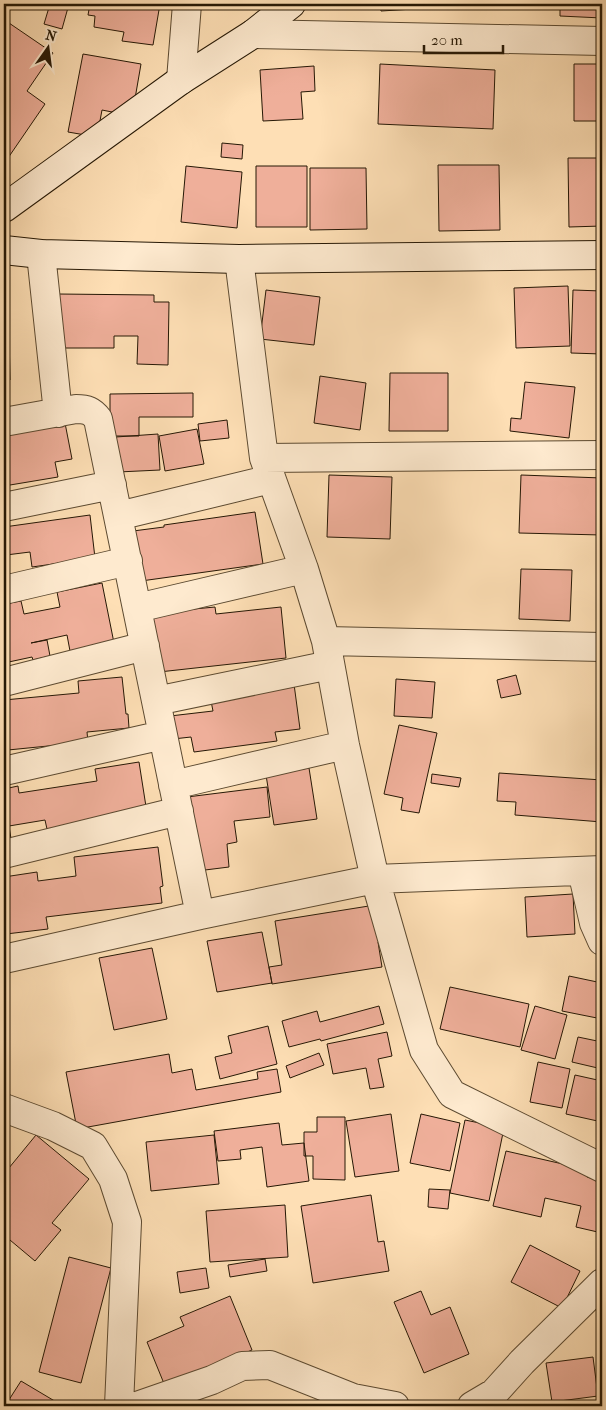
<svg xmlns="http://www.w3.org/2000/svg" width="606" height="1410" viewBox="0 0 606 1410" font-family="'IM FELL French Canon',serif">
	<rect width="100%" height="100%" fill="#fedfb5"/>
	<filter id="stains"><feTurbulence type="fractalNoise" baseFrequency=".004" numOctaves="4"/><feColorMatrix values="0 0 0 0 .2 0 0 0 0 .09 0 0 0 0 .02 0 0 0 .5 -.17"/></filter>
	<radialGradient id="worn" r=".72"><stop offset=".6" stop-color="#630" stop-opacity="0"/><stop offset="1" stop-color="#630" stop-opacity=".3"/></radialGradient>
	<path fill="#efaf9a" stroke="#261805" d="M50,4H69L62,29L44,24Z
		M90,4H160L153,45L122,41L124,32L94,27L95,16L88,15Z
		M380,4H430V8L381,11Z
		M560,4H602V18L560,16Z
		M9,23L53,53L27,91L45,104L8,158L4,155V30Z
		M83,54L141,64L132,116L102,110L97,137L68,132Z
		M380,64L495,70L493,129L378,124Z
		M574,64H602V121H574Z
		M314,66L315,91L301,92L303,119L263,121L260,70Z
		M222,143L243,145L242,159L221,157Z
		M568,158H602V226L569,227Z
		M438,165H499L500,230L439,231Z
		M186,166L242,172L237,228L181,222Z
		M256,166H307V227H256Z
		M310,168H366L367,229L310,230Z
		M568,286L570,346L516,348L514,288Z
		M8,287L10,380H4V288Z
		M266,290L320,297L314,345L260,339Z
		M573,290L602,291V354L571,353Z
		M58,294L154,295V302H169L168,365L137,364L138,336H114V348H58Z
		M390,373H448V431H389Z
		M320,376L366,383L360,430L314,423Z
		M525,382L575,387L569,438L510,431L511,418L521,419Z
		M193,393V417H139V436H110V394Z
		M227,420L229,438L200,441L198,424Z
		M65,423L72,459L55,462L58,477L4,486V433Z
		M197,429L204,464L165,471L159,436Z
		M158,434L160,470L118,472L116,437Z
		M329,475L392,477L390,539L327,537Z
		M521,475L602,478V535L519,533Z
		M255,512L263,564L141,581L133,531L164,527V525Z
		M90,515L95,558L32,567L30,552L6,555L8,567L4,568V527Z
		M521,569L572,570L570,621L519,619Z
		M102,583L114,643L70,651L67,635L31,643L47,640L50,656L33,660L32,657L4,663V604L21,601L24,614L60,607L57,592Z
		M215,607L216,614L281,607L286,658L159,672L152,613Z
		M516,675L521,694L501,698L497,680Z
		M122,677L126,714H128L129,728L87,732L88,742L8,750L4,714V700L79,693L78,681Z
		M396,679L435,682L432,718L394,716Z
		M294,684L300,729L275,732L277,741L194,752L191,737L173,739L170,716L213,711L210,696Z
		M399,725L437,733L419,813L401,810L403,798L384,794Z
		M139,762L147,813L47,829L45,820L9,826L12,845L4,846V789L18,786L19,793L97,781L95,769Z
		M309,768L317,819L274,825L266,775Z
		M499,773L602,780V822L515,815L516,802L497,801Z
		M432,774L461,778L459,787L431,783Z
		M267,787L270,817L234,821L237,842L227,844L229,867L197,871L187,797Z
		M158,847L163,886L160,887L162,903L46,917L48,929L6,934L4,920V877L37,872L38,881L76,876L74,857Z
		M573,894L575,934L527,937L525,897Z
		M375,905L381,942H378L382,967L272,984L269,967L282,965L275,921Z
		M262,932L272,983L217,992L207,941Z
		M152,948L167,1019L114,1030L99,958Z
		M569,976L602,983V1019L562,1011Z
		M450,987L529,1004L520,1047L440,1029Z
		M379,1006L384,1024L321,1041L320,1039L289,1047L282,1021L317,1011L320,1022Z
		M535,1006L567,1015L555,1059L521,1050Z
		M268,1026L277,1064L220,1079L215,1057L232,1053L228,1036Z
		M387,1032L392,1056L378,1059L384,1087L370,1089L366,1068L333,1074L327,1044Z
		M578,1037L602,1042V1069L572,1062Z
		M319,1053L324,1065L290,1078L286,1066Z
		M169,1054L172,1073L192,1069L196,1090L258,1079L257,1072L277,1069L281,1092L77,1129L66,1072Z
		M538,1062L570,1069L562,1108L530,1102Z
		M575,1075L602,1081V1122L566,1114Z
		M391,1114L399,1171L355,1177L346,1121Z
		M421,1114L460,1123L450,1171L410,1163Z
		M317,1117H345V1180L313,1179V1156H304V1132H317Z
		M465,1120L504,1128L489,1201L450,1193Z
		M279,1123L282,1145L304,1143L309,1181L267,1187L262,1147L240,1150L241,1159L218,1161L214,1131Z
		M36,1135L89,1179L52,1223L61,1230L35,1261L4,1235V1174Z
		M214,1135L219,1184L151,1191L146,1142Z
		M506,1151L589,1170L587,1177L602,1181V1233L576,1227L581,1206L545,1198L541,1217L493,1206Z
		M429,1189L450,1190L448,1209L428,1207Z
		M371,1195L378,1242L384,1241L389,1271L313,1283L301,1206Z
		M285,1205L288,1257L210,1262L206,1211Z
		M530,1245L580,1271L562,1308L511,1282Z
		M69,1257L111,1268L81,1383L39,1372Z
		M265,1259L267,1271L230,1277L228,1265Z
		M206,1268L209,1288L180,1293L177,1272Z
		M421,1291L431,1315L450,1307L469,1354L424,1373L394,1302Z
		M230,1296L252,1350L165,1386L147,1342L184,1326L180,1317Z
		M593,1357L598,1396L552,1402L546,1363Z
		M21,1381L63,1406H5Z"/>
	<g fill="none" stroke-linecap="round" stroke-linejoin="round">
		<g stroke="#5c4a31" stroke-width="30">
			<path id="street" d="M253,34L602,41
				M181,80L187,4
				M41,254L58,413
				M239,259L264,458L304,569L326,641L345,745L375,879L602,870
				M4,422L76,409C87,409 92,411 98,419L200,915L375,879L424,1050L452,1094L602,1168
				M264,458L602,455
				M4,507L112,485
				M118,516L271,479
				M4,590L128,561
				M137,608L304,569
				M326,641L602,647
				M4,682L145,646
				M156,701L330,665
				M4,771L163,735
				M173,785L345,745
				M4,854L179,811
				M582,871L594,923L602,941
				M4,959L200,915
				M4,1108L53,1126L93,1146L113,1179L127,1222L119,1406
				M137,1406L212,1380L242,1366L270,1365L353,1398L395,1406
				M472,1406L494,1393L522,1362L602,1283"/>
		</g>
		<g stroke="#261805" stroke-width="30">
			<path id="secondary" d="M4,208L181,80L253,34L291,4
				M4,250L41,254L239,259L602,255"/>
		</g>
		<use href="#street" stroke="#feeacf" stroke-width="28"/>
		<use href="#secondary" stroke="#feeacf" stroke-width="28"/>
	</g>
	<rect width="606" height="1410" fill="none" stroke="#fedfb5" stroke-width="20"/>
	<rect x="5" y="5" width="596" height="1400" fill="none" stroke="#261805" stroke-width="2.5"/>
	<rect x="10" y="10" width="586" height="1390" fill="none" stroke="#261805"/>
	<g transform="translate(48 48) rotate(14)" stroke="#feeacf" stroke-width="4" paint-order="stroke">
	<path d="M0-4L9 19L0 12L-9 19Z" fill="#261805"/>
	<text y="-8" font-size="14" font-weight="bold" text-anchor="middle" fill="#261805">N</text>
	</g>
	<path d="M424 45v8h79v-8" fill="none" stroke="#261805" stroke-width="2.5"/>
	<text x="431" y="45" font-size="15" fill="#261805" stroke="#feeacf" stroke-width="4" paint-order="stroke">20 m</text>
	<rect width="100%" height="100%" filter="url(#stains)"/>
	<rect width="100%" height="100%" fill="url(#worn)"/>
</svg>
